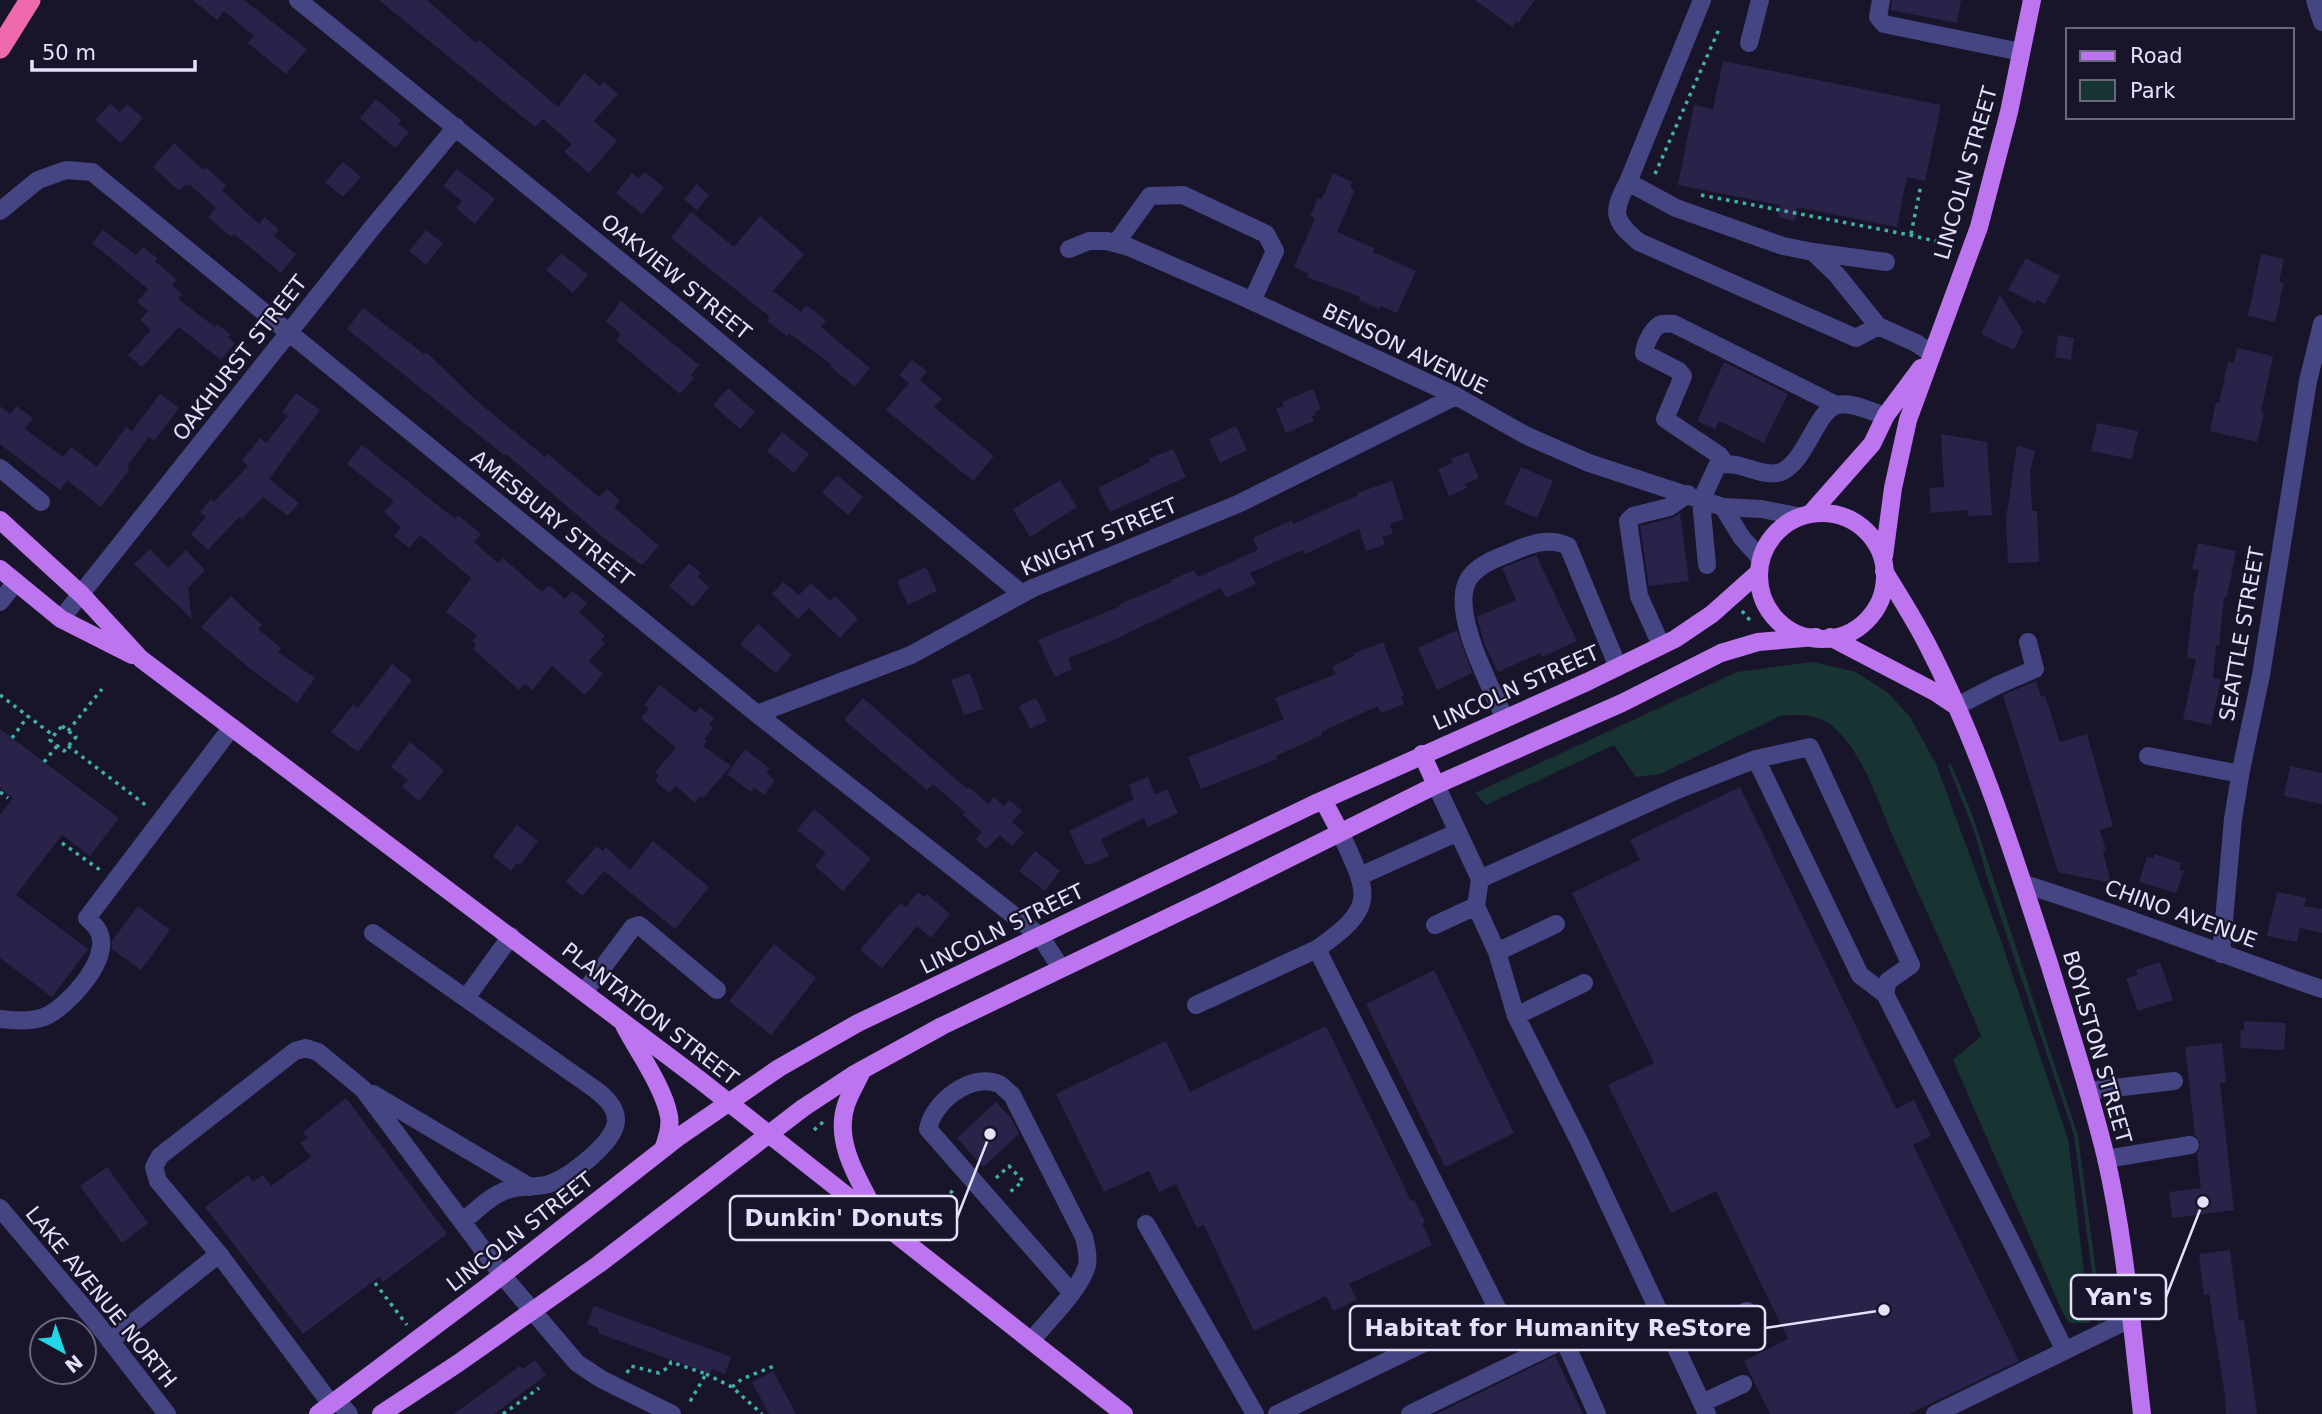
<svg xmlns="http://www.w3.org/2000/svg" width="2322" height="1414" viewBox="0 0 2322 1414" font-family="'DejaVu Sans',sans-serif">
	<rect width="100%" height="100%" fill="#18152a"/>
	<path fill="#183432" d="M1813,662L1856,672L1888,693L1910,717L1936,764L1998,932L2068,1139L2090,1323H2069L2062,1311L1953,1060L1981,1036C1954,970 1924,906 1895,841C1878,803 1864,752 1831,725C1817,714 1797,714 1780,716L1660,774L1636,777L1614,745L1486,805L1475,793L1737,672Z
		M1951,764L1973,817L2078,1136L2102,1317L2099,1325L2074,1135L1986,874L1976,836L1948,765Z"/>
	<path fill="#292349" d="M193,0H244L307,49L286,74L248,43L254,36L224,11L217,20Z
		M379,0H427L476,43L479,40L558,107L584,73L600,86L604,82L618,94L594,121L617,141L589,173L564,152L572,144L543,119L535,127Z
		M1475,0H1535L1518,23L1516,21L1512,27Z
		M1892,0H1961L1957,23L1891,10Z
		M1723,61L1941,105L1925,181L1907,177L1897,227L1797,207L1795,221L1778,217L1780,205L1678,185L1694,105L1713,109Z
		M376,99L401,120L398,124L409,132L395,148L360,118Z
		M110,104L120,112L127,104L143,118L121,143L95,120Z
		M174,143L203,170L206,167L226,186L222,190L259,224L265,217L279,230L274,236L296,254L281,273L234,234L231,237L208,217L216,208L189,184L188,186L186,184L179,191L153,167Z
		M343,162L361,177L343,197L325,182Z
		M457,169L495,199L475,224L456,208L462,201L443,186Z
		M645,172L664,188L642,214L616,193L632,173L639,179Z
		M1333,173L1352,182L1350,188L1355,190L1337,232L1374,248L1373,252L1416,271L1397,313L1381,306L1379,309L1359,300L1360,297L1307,277L1309,274L1294,267L1315,219L1310,216L1318,198L1322,199Z
		M697,184L709,195L697,210L684,199Z
		M691,212L734,247L760,216L804,254L773,291L801,312L806,305L826,320L821,327L870,368L855,387L830,366L831,364L789,333L787,336L767,321L770,317L671,238Z
		M103,230L136,255L143,247L157,258L155,261L177,280L172,286L182,294L178,299L215,327L217,324L230,334L228,337L235,343L221,360L179,327L142,367L128,355L151,330L140,320L148,311L137,302L148,289L92,243Z
		M426,230L443,243L426,265L409,251Z
		M561,253L588,275L573,293L546,270Z
		M2261,254L2284,259L2279,282L2284,283L2275,322L2248,316Z
		M2026,258L2060,276L2045,304L2037,300L2035,303L2008,290Z
		M2000,295L2023,331L2014,350L1981,334Z
		M621,301L699,365L691,375L694,378L680,394L616,340L621,334L606,321Z
		M363,308L424,354L426,352L477,401L545,457L548,454L599,497L607,489L620,501L614,507L659,546L642,565L605,539L506,454L504,455L347,329Z
		M2058,335L2074,338L2071,360L2055,357Z
		M2237,348L2273,356L2261,412L2264,413L2257,442L2210,431L2216,402L2219,403L2228,362L2234,363Z
		M912,360L927,371L920,380L942,399L934,407L994,456L973,481L886,410L909,383L899,375Z
		M1724,362L1788,394L1764,443L1719,421L1715,429L1697,421Z
		M728,388L755,412L740,429L713,405Z
		M1313,389L1321,409L1315,412L1316,415L1312,416L1314,421L1286,433L1276,409L1284,406L1282,402Z
		M296,393L320,410L269,479L299,503L288,516L263,497L242,519L239,517L208,550L191,534L206,517L200,512L211,499L214,502L248,466L242,461L260,438L266,443L288,416L282,412Z
		M160,394L179,408L154,441L149,437L127,466L130,469L101,507L67,480L60,490L0,444V406L10,414L16,406L33,418L25,429L63,457L71,447L97,467L126,427L132,431Z
		M2097,423L2138,431L2132,459L2091,451Z
		M1236,426L1247,450L1220,463L1209,439Z
		M782,432L809,454L794,473L767,451Z
		M1941,434L1987,442L1992,515L1968,516V510L1931,513L1929,488L1944,487Z
		M362,445L455,519L458,515L481,534L474,542L498,563L503,558L542,592L549,585L565,599L572,591L587,603L579,612L605,636L601,640L605,643L589,661L603,674L585,695L552,666L532,690L525,684L519,690L473,649L476,644L472,641L477,635L446,612L471,578L420,535L409,548L394,536L401,527L384,512L394,501L347,464Z
		M2017,445L2035,451L2030,472L2032,511H2037L2039,562L2008,563L2006,519Z
		M1173,449L1186,477L1110,512L1098,488L1150,462L1148,459Z
		M1468,452L1479,478L1465,484L1467,488L1449,496L1438,469L1453,463L1451,459Z
		M1521,467L1553,481L1537,518L1504,504Z
		M837,475L863,497L848,515L822,493Z
		M1060,480L1077,507L1030,537L1013,509Z
		M1392,481L1404,519L1390,524L1393,534L1382,537L1385,545L1366,551L1359,529L1305,554L1303,550L1250,573L1256,584L1226,598L1221,588L1118,638L1068,658L1072,669L1055,677L1038,640L1121,606L1120,604L1172,582L1171,580L1194,570L1198,577L1258,550L1253,538L1292,520L1293,524L1358,495L1357,493Z
		M1680,513L1689,581L1649,586L1640,526L1672,518Z
		M2198,543L2236,551L2227,597H2224L2219,646L2216,645L2213,678L2221,679L2211,725L2183,719L2196,659L2187,658L2194,594L2199,570L2192,569Z
		M150,549L168,568L186,550L205,570L188,588L192,619L134,564Z
		M1536,555L1577,641L1542,657L1540,653L1498,672L1484,643L1477,617L1516,600L1502,568Z
		M689,563L701,573L698,577L709,587L693,607L669,586Z
		M926,567L937,591L908,605L897,581Z
		M783,582L799,595L811,583L830,601L835,596L858,619L840,638L809,608L798,619L772,594Z
		M231,596L262,625L258,629L281,648L278,652L315,678L297,703L248,667L201,627Z
		M758,624L792,655L776,673L740,644Z
		M1457,630L1472,673L1437,690L1418,648Z
		M1383,642L1404,696L1401,697L1404,704L1381,713L1378,706L1321,732L1322,735L1276,756L1277,759L1201,789L1188,757L1284,719L1275,698L1336,674L1332,667L1354,656L1353,654Z
		M392,664L412,680L358,752L331,732L353,705L358,708Z
		M970,673L983,709L964,715L951,680Z
		M2036,681L2041,697L2045,696L2060,742L2087,734L2113,826L2100,830L2106,851L2103,852L2111,883L2058,872L2003,695Z
		M660,685L695,713L700,707L714,718L709,724L713,728L704,739L707,741L703,746L731,766L703,798L700,796L695,803L676,786L669,793L655,781L659,775L655,772L676,748L641,718L649,709L644,705Z
		M863,698L967,789L969,787L988,804L994,797L1004,806L1009,800L1022,811L1012,822L1024,833L1012,846L1000,835L986,849L976,839L982,832L963,815L965,812L933,784L927,790L844,720Z
		M1036,698L1047,721L1030,729L1019,706Z
		M0,729L119,818L90,856L62,835L16,895L88,949L52,997L0,958V815L13,798L0,788Z
		M410,742L444,770L419,801L402,787L408,780L391,767Z
		M745,749L770,769L766,773L775,780L764,795L754,787L751,792L727,774Z
		M2290,766L2322,773V804L2284,796Z
		M1148,777L1155,795L1167,789L1178,813L1148,827L1144,818L1101,839L1109,856L1092,864H1085L1069,831L1134,799L1129,785Z
		M1740,787L1896,1109L1914,1100L1931,1136L1913,1145L2019,1361L1909,1414H1770L1744,1361L1788,1339L1716,1191L1671,1213L1608,1085L1654,1063L1572,893L1640,860L1630,840Z
		M814,809L871,859L843,891L815,866L826,853L797,830Z
		M517,825L538,841L520,865L517,863L511,871L493,856Z
		M653,841L709,887L675,929L604,871L582,896L566,881L597,846L603,851L606,847L630,870Z
		M1035,851L1060,871L1045,891L1019,871Z
		M2155,854L2181,863L2179,870L2184,871L2176,893L2139,882L2147,857L2153,858Z
		M918,892L924,897L927,894L950,914L931,938L917,926L882,968L860,950L900,903L906,907Z
		M2277,892L2306,898L2304,906L2322,909V933L2300,928L2297,942L2267,936Z
		M138,906L170,930L141,970L112,949V941Z
		M774,944L816,978L771,1035L729,1001Z
		M2160,962L2173,1000L2138,1011L2126,978L2138,975L2136,970Z
		M1434,970L1514,1133L1445,1167L1366,1004Z
		M2244,1021L2286,1023L2284,1050L2240,1048L2241,1030H2244Z
		M1326,1026L1411,1201L1414,1200L1425,1222L1422,1224L1432,1245L1349,1284L1357,1300L1333,1311L1326,1296L1254,1331L1204,1225L1197,1228L1176,1184L1159,1192L1149,1171L1104,1192L1056,1094L1166,1041L1190,1092Z
		M2222,1043L2226,1082L2220,1083L2234,1210L2172,1218L2169,1192L2201,1188L2197,1154L2201,1144L2195,1135L2185,1047Z
		M346,1098L447,1234L383,1282L379,1277L303,1334L205,1207L248,1175L253,1182L263,1175L271,1186L311,1157L300,1143L308,1138L303,1132Z
		M996,1102L1011,1118L1019,1134L983,1167L957,1138Z
		M107,1167L148,1223L122,1243L80,1186Z
		M2230,1250L2239,1321L2244,1320L2257,1414H2226L2225,1396L2209,1294L2204,1295L2199,1254Z
		M594,1306L731,1357L725,1374L712,1369L710,1374L598,1333L599,1329L587,1324Z
		M1555,1356L1583,1414H1436Z
		M535,1360L546,1375L494,1414H454L520,1366L523,1369Z
		M773,1371L796,1414H769L752,1382Z"/>
	<g fill="none" stroke-linecap="round" stroke-linejoin="round">
		<path stroke="#40b1a7" stroke-width="3.5" stroke-dasharray="3.5 5" stroke-linecap="butt" d="M1655,174L1720,27
			M1701,195L1910,235L1939,242
			M1911,234L1921,185
			M1742,611L1753,624
			M0,695L54,736
			M62,726L76,737L64,751L50,740Z
			M68,731L102,689
			M12,738L28,716
			M68,746L147,806
			M44,762L57,746
			M0,792L8,798
			M62,843L100,870
			M814,1130L823,1122
			M996,1178L1009,1166L1023,1181L1010,1192
			M928,1219L954,1189
			M375,1283L407,1325
			M627,1373L631,1366L659,1373L669,1367L671,1362L706,1374L688,1405
			M706,1374L732,1387L762,1414
			M732,1387L742,1379L774,1366
			M503,1414L539,1388"/>
		<path stroke="#464584" stroke-width="18" d="M298,0L677,307L1022,594
			M1702,0L1628,182L1676,208L1783,246L1813,252L1837,275L1878,326L1916,343L1932,354
			M1881,0L1878,17L1884,24L2021,52
			M2315,0L2322,22
			M1749,43L1760,0
			M1628,182C1612,211 1612,220 1639,242L1856,338L1878,326
			M0,211L38,180L66,170L92,172L757,714L1040,936L1061,968
			M1116,243L1150,196L1183,195L1266,234L1275,251L1252,301
			M1069,249L1089,241H1107L1129,247L1239,295L1456,396L1525,435L1589,463L1723,507
			M1813,252L1886,262
			M1725,463L1719,455L1665,419L1683,376L1679,371L1644,353C1645,344 1653,326 1662,324C1664,323 1672,324 1674,324L1836,405
			M0,468L41,502
			M1761,559L1742,538L1723,507L1761,509L1797,516
			M1707,565L1701,501L1717,466C1738,458 1761,479 1781,472C1806,462 1816,411 1837,405C1851,401 1872,412 1885,416
			M0,602L16,582
			M61,619L372,228L456,127
			M1661,645L1639,596L1628,521L1633,516L1669,507L1688,494
			M1957,706L1998,685L2035,669L2028,642
			M757,714L911,655L1033,588L1238,504L1456,396
			M1505,719C1491,687 1447,607 1470,577C1479,565 1494,559 1507,554C1528,545 1547,536 1568,546L1618,667
			M2148,756L2240,774
			M1756,759L1810,747L1911,965L1888,981L1885,994
			M1458,832L1480,879L1476,906L1497,952L1516,1016L1580,1143L1707,1414
			M1360,876L1458,832L1436,785
			M1480,879L1677,790L1756,759L1860,975L1885,994L2013,1245L2065,1351
			M2024,884C2124,915 2222,955 2322,989
			M1435,925L1476,906
			M373,933L596,1090C629,1115 617,1134 590,1158C577,1168 565,1179 549,1184C536,1188 520,1185 507,1190C491,1195 476,1211 463,1221
			M1497,952L1556,924
			M2221,954L2233,819L2241,770L2261,675L2308,381L2322,324
			M585,991L633,927L639,925L717,990
			M466,998L511,936
			M1196,1005L1317,949
			M1516,1016L1584,983
			M0,1019C15,1021 30,1022 44,1017C67,1008 109,961 100,935C98,927 92,923 87,918L232,727
			M2088,1091L2174,1081
			M373,1094L530,1187
			M2106,1159L2190,1145
			M0,1208L95,1321L167,1414
			M1146,1224L1255,1414
			M110,1341L219,1254
			M1031,1341C1047,1321 1081,1289 1087,1265C1089,1255 1086,1247 1084,1237L1012,1095C1008,1092 1003,1086 999,1084C971,1072 933,1102 928,1129L1071,1292
			M1674,1345L1747,1311
			M337,1400L349,1414
			M1702,1403L1743,1384
			M331,1404L219,1254L158,1181L154,1167L160,1156L295,1051L306,1048L318,1052L363,1089L502,1275L577,1363L601,1379L672,1414
			M1277,1414L1497,1308L1317,949C1378,906 1369,895 1340,832
			M1410,1414L1559,1342L1565,1344L1569,1351L1597,1414
			M1935,1414L2130,1319"/>
		<path stroke="#bd75ef" stroke-width="18" d="M1811,513L1872,444L1886,415L1921,368
			M1759 576a63 63 0 1 1 126 0a63 63 0 1 1-126 0Z
			M0,520L82,595L141,659L700,1080L1124,1414
			M1884,556L1893,488L1908,420L1979,227L2009,112L2032,0
			M0,569L61,619L132,655
			M1884,571C1899,595 1914,619 1927,644C1979,744 2013,853 2048,960C2068,1025 2090,1091 2106,1158C2125,1241 2132,1329 2142,1414
			M1830,637L1935,692L1956,706
			M1422,754L1436,785
			M1323,800L1340,832
			M624,1025C638,1052 663,1086 669,1116C671,1128 667,1139 663,1149
			M862,1071C857,1082 850,1093 846,1105C833,1144 861,1183 878,1217
			M318,1414L487,1287L680,1136L779,1068L858,1023L1312,805L1587,682L1675,639L1712,614L1758,573
			M381,1414L457,1364L599,1264L803,1108L853,1075L942,1026L1217,894L1436,785L1622,703L1721,653L1758,642L1816,637"/>
		<path stroke="#ee6aad" stroke-width="21" d="M0,48L30,0"/>
	</g>
	<g text-anchor="middle" stroke-width="5" stroke-linejoin="round" paint-order="stroke">
		<g font-size="21" fill="#e4e1fc" stroke="#18152a">
			<text transform="translate(1966 173) rotate(-74)" y="7">LINCOLN STREET</text>
			<text transform="translate(676 277) rotate(39)" y="7">OAKVIEW STREET</text>
			<text transform="translate(1405 349) rotate(26)" y="7">BENSON AVENUE</text>
			<text transform="translate(240 358) rotate(-52)" y="7">OAKHURST STREET</text>
			<text transform="translate(552 518) rotate(39)" y="7">AMESBURY STREET</text>
			<text transform="translate(1099 537) rotate(-23)" y="7">KNIGHT STREET</text>
			<text transform="translate(2242 634) rotate(-80)" y="7">SEATTLE STREET</text>
			<text transform="translate(1516 688) rotate(-24)" y="7">LINCOLN STREET</text>
			<text transform="translate(2181 914) rotate(20)" y="7">CHINO AVENUE</text>
			<text transform="translate(1002 929) rotate(-26)" y="7">LINCOLN STREET</text>
			<text transform="translate(650 1014) rotate(38)" y="7">PLANTATION STREET</text>
			<text transform="translate(2097 1047) rotate(74)" y="7">BOYLSTON STREET</text>
			<text transform="translate(520 1232) rotate(-38)" y="7">LINCOLN STREET</text>
			<text transform="translate(101 1297) rotate(51)" y="7">LAKE AVENUE NORTH</text>
		</g>
	</g>
	<path fill="none" stroke="#e4e1fc" stroke-width="2.5" d="M990 1134L957 1218M2203 1202L2166 1297M1884 1310L1765 1328"/>
	<g fill="#e4e1fc" stroke="#18152a" stroke-width="2.5">
		<circle cx="990" cy="1134" r="7"/>
		<circle cx="2203" cy="1202" r="7"/>
		<circle cx="1884" cy="1310" r="7"/>
	</g>
	<g fill="#18152a" stroke="#e4e1fc" stroke-width="2.5">
		<rect x="730" y="1196" width="227" height="44" rx="7"/>
		<rect x="2071" y="1275" width="95" height="44" rx="7"/>
		<rect x="1350" y="1306" width="415" height="44" rx="7"/>
	</g>
	<g font-size="23" text-anchor="middle" font-weight="bold" fill="#e4e1fc">
		<text x="844" y="1226">Dunkin' Donuts</text>
		<text x="2119" y="1305">Yan's</text>
		<text x="1558" y="1336">Habitat for Humanity ReStore</text>
	</g>
	<rect x="2066" y="28" width="228" height="91" fill="#18152a" stroke="#6a677e" stroke-width="2"/>
	<rect x="2080" y="51" width="35" height="10" fill="#bd75ef" stroke="#6a677e" stroke-width="2"/>
	<text x="2130" y="63" font-size="21" fill="#e4e1fc">Road</text>
	<rect x="2080" y="80" width="35" height="21" fill="#183432" stroke="#6a677e" stroke-width="2"/>
	<text x="2130" y="98" font-size="21" fill="#e4e1fc">Park</text>
	<g transform="translate(63 1351) rotate(140)"><circle r="33" fill="#18152a" stroke="#6a677e" stroke-width="2"/>
	<path d="M0-5L12 26L0 18L-12 26Z" fill="#23d8e6"/>
	<text y="-10" font-size="19" font-weight="bold" text-anchor="middle" fill="#e4e1fc">N</text>
	</g>
	<path d="M32 60v10h163v-10" fill="none" stroke="#e4e1fc" stroke-width="3.5"/>
	<text x="42" y="60" font-size="21" fill="#e4e1fc" stroke="#18152a" stroke-width="5" paint-order="stroke">50 m</text>
</svg>
